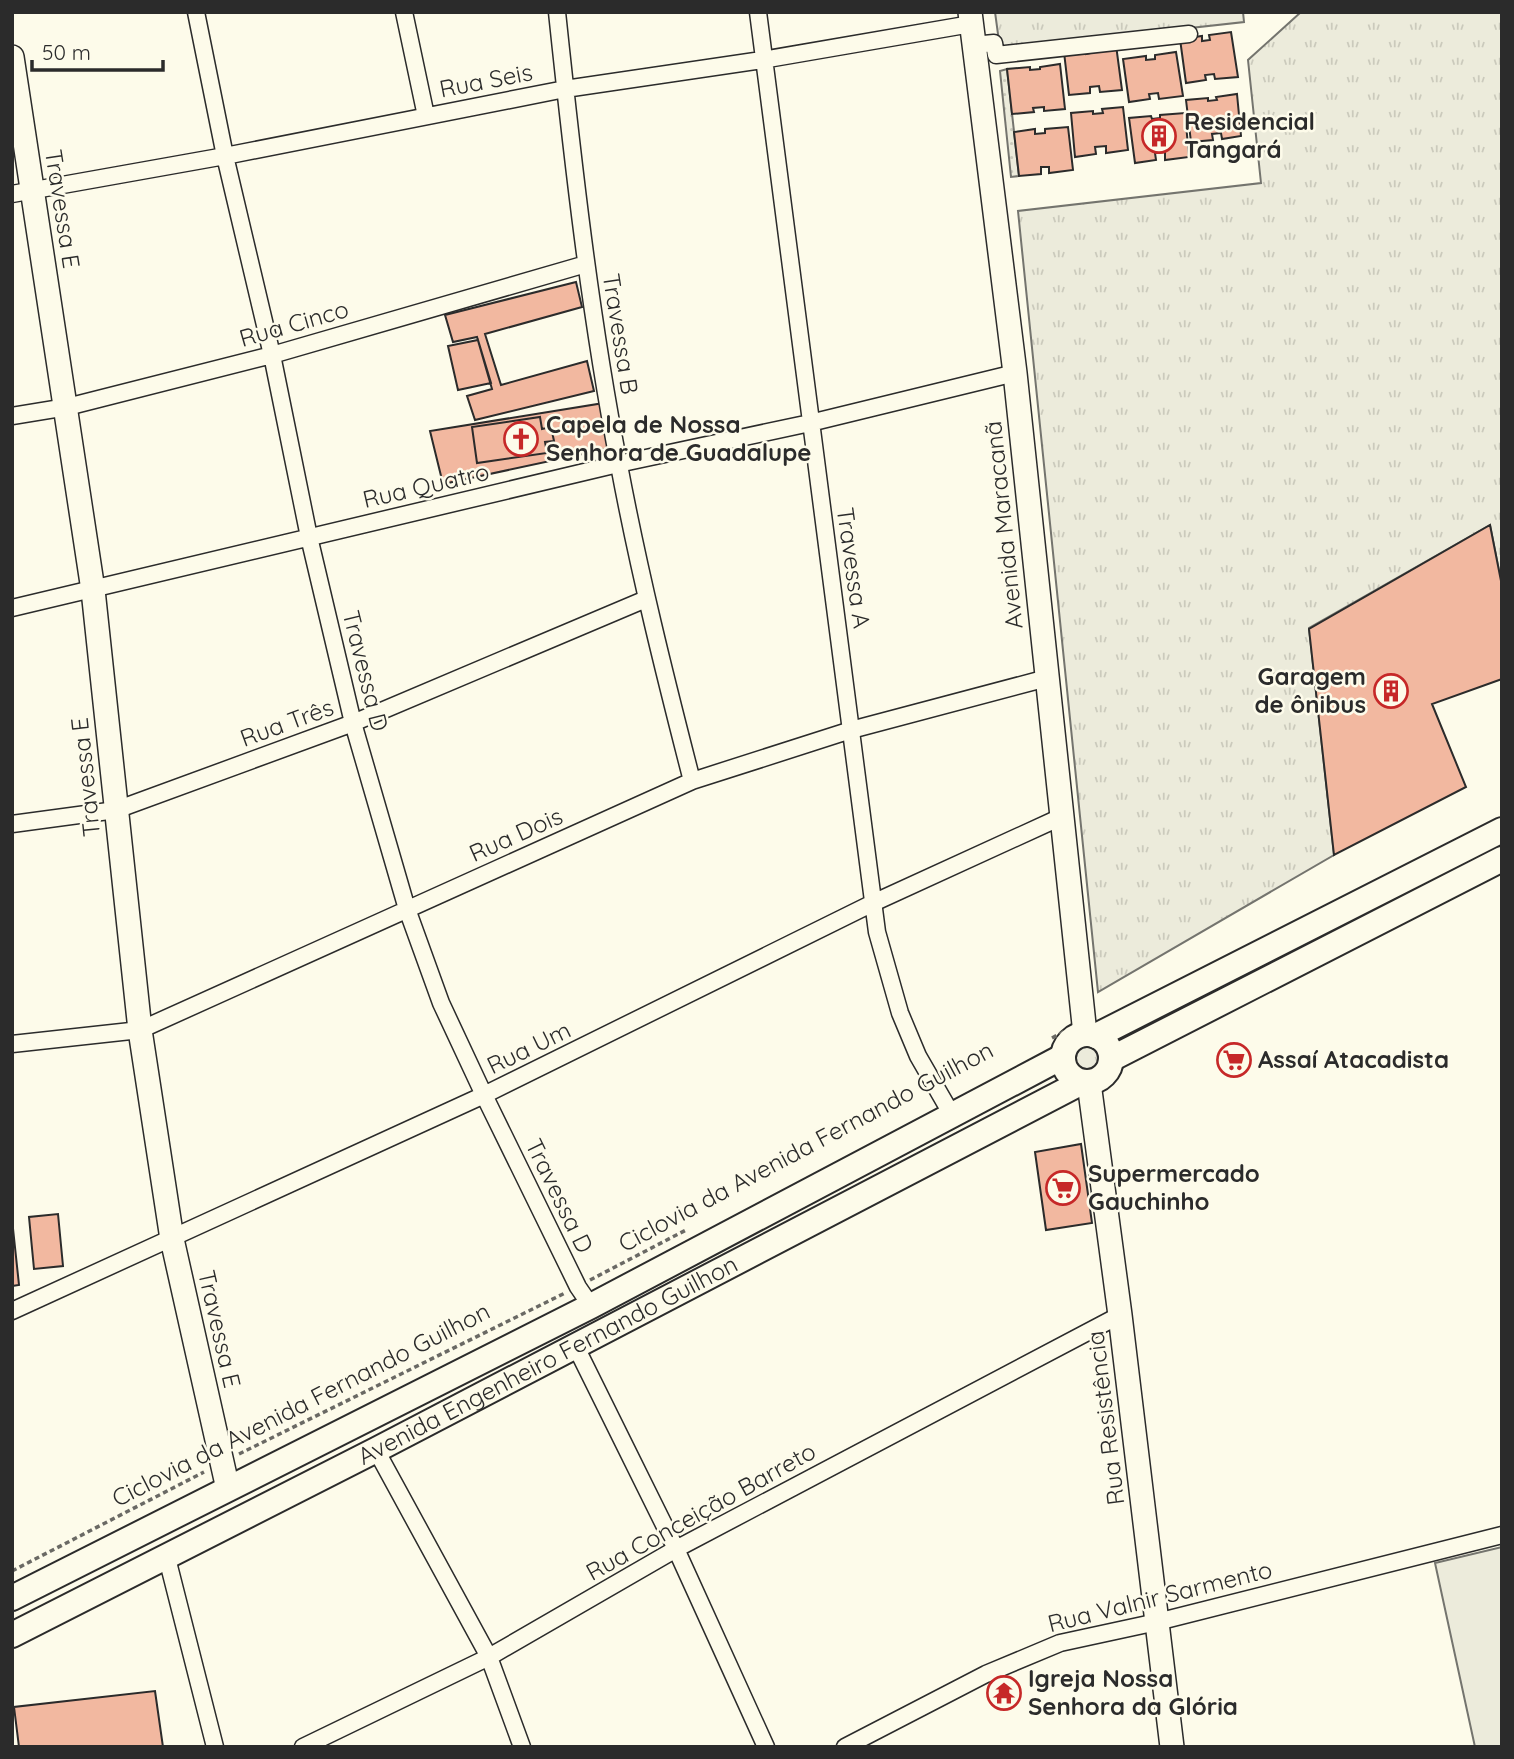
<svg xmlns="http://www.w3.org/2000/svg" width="1514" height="1759" viewBox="0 0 1514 1759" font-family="Quicksand,sans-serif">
	<defs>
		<pattern id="grass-tufts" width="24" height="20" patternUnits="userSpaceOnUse" patternTransform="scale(1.75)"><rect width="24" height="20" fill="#ecebdb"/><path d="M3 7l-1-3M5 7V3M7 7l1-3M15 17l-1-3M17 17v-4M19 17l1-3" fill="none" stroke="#cbcabc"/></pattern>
		<pattern id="garden-dots" width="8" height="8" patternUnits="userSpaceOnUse" patternTransform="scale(1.75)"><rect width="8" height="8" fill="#ecebdb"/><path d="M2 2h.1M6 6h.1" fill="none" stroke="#cbcabc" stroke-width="1.8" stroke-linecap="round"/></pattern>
	</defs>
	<rect width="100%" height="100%" fill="#fdfbea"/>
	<path fill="url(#grass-tufts)" stroke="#74746e" stroke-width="2" d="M995,12H1243L1244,22L1000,49Z
		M1301,12H1502V586L1490,525L1309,628L1334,855L1098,992L1018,211L1261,183L1248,60Z
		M1079,1041L1103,1046C1122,1085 1047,1075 1079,1041Z"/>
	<path fill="url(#garden-dots)" stroke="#74746e" stroke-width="2" d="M1007,69L1019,176L1011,177L1000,71Z"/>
	<path fill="#ecebdb" stroke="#74746e" stroke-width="2" d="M1502,1547V1747H1475L1435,1563Z"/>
	<path fill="#f2b8a0" stroke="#2b2b2b" stroke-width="2" d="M1231,32L1238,77L1215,79L1214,74L1205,75L1206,80L1186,83L1180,39L1202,36V41L1210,40L1209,35Z
		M1116,45L1122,90L1100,92L1099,86L1090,87V93L1069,95L1064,52L1085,49L1086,54L1095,52V48Z
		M1176,52L1183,96L1159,99L1158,93L1149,94L1150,99L1129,102L1123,59L1146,56V60L1155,59V55Z
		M1060,64L1065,109L1044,111V107L1033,108L1034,112L1012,114L1007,69L1030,67V70L1040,69V67Z
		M1237,94L1241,136L1222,139L1221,133L1212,134L1213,140L1191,142L1186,100L1208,98V101L1217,100L1216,97Z
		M1123,107L1128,150L1106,153V146L1095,147L1096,154L1075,157L1071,113L1093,111V114L1103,113L1102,109Z
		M1185,113L1189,157L1165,160V152L1155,153L1156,160L1135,163L1129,118L1151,116L1152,119L1160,118V115Z
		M1068,127L1073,170L1049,173V167H1041V174L1019,176L1014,132L1035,129V134L1045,133V129Z
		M576,282L582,307L485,334L501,385L587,361L594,391L475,420L467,396L492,389L477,337L453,342L445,315Z
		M478,340L491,383L458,390L448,346Z
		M604,403L611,448L443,484L430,431Z
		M540,417L542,429L551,427L554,441L545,442L547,453L477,463L472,427Z
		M1490,525L1502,586V679L1432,704L1466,787L1334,855L1309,629Z
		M1081,1144L1092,1223L1046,1230L1035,1152Z
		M58,1214L63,1266L34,1269L29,1217Z
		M12,1219L19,1285L12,1286Z
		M155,1691L163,1747H19L14,1707Z"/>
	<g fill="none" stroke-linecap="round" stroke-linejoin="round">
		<g stroke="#2b2b2b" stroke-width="19">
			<path id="street" d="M196,12L225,156L272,355L309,537L353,723L407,909L441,1003L484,1095L578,1287L591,1306
				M404,12L426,116
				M557,12C573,164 590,315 619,465C639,572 665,676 692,781
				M758,12L877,932L900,1013L918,1056L952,1115
				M973,45L994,43L996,55L1189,34
				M12,194L225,156L565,89L762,60L971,24
				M12,416L67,407L272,355L586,264
				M12,608L618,464L810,423L1015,373
				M12,824L116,810L353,723L646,599
				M12,1044L140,1030L692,781L851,730L1047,678
				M12,1311L484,1095L873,903L1061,817
				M575,1345L676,1549L766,1747
				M376,1450L489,1657L522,1747
				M167,1558L215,1747
				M303,1747L489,1657L676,1549L1120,1315
				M845,1747L986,1674L1060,1643L1157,1622L1502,1535"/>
		</g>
		<g stroke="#2b2b2b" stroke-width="26">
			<path id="secondary" d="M970,12L1015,373L1085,1034
				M12,57L93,590L140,1030L172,1239L228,1489
				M1089,1083L1120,1315L1172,1747"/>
		</g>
		<g stroke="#2b2b2b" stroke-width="28">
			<g id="primary">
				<circle cx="1087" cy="1058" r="24"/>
				<path d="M1096,1036L1502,830"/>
				<path d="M1111,1059L1502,859"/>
				<path d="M12,1598L591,1306L1062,1057"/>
				<path id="s1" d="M12,1635L376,1450L1082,1082"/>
			</g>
		</g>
		<path stroke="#6a6964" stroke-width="3.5" stroke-dasharray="5 3.5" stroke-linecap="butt" d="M1052,1038L1067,1030
			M590,1280L686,1230
			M239,1454L565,1293
			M12,1571L204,1472"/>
		<use href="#street" stroke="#fdfbea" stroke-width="16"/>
		<use href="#secondary" stroke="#fdfbea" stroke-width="23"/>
		<use href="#primary" stroke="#fdfbea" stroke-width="24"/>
	</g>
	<defs>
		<g id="building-ring" transform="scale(1.75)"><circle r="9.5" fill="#fdfbea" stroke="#c62828" stroke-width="1.5"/><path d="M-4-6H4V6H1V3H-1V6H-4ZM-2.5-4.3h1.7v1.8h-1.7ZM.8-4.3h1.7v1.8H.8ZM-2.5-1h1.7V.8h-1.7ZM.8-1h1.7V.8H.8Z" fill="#c62828"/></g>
		<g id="church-ring" transform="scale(1.75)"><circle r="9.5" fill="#fdfbea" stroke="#c62828" stroke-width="1.5"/><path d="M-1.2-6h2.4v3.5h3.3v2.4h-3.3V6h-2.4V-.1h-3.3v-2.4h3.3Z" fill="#c62828"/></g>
		<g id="supermarket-ring" transform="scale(1.75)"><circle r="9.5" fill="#fdfbea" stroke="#c62828" stroke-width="1.5"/><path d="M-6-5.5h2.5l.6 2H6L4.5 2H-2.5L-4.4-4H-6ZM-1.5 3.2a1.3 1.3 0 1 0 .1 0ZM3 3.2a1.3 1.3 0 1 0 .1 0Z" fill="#c62828"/></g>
		<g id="temple-ring" transform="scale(1.75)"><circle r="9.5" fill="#fdfbea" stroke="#c62828" stroke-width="1.5"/><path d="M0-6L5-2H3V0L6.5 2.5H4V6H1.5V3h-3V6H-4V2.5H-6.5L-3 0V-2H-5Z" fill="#c62828"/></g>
	</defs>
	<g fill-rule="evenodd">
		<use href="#building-ring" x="1159" y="136"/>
		<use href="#church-ring" x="521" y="439"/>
		<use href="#building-ring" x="1391" y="691"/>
		<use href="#supermarket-ring" x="1234" y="1060"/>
		<use href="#supermarket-ring" x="1063" y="1188"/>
		<use href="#temple-ring" x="1004" y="1693"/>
	</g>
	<g text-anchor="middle" stroke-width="5" stroke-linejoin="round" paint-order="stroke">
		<g font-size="24" fill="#2b2b2b" stroke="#fdfbea">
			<text transform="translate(486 81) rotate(-11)" y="8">Rua Seis</text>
			<text transform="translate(62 209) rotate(81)" y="8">Travessa E</text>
			<text transform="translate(294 324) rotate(-16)" y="8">Rua Cinco</text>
			<text transform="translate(620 334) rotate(81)" y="8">Travessa B</text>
			<text transform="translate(426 486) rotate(-13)" y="8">Rua Quatro</text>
			<text transform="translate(1004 525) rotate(-96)" y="8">Avenida Maracanã</text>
			<text transform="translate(853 568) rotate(82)" y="8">Travessa A</text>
			<text transform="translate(365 671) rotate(76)" y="8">Travessa D</text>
			<text transform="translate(287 723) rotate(-20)" y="8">Rua Três</text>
			<text transform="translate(86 777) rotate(-96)" y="8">Travessa E</text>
			<text transform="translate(516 835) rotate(-24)" y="8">Rua Dois</text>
			<text transform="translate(529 1048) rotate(-26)" y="8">Rua Um</text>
			<text transform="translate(806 1147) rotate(-28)" y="8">Ciclovia da Avenida Fernando Guilhon</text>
			<text transform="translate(559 1196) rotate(64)" y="8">Travessa D</text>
			<text transform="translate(219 1329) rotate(77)" y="8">Travessa E</text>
			<text dy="8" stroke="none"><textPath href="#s1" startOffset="602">Avenida Engenheiro Fernando Guilhon</textPath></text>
			<text transform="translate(301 1405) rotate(-27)" y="8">Ciclovia da Avenida Fernando Guilhon</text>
			<text transform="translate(1106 1418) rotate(-97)" y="8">Rua Resistência</text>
			<text transform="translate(701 1512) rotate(-29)" y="8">Rua Conceição Barreto</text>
			<text transform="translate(1160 1597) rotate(-14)" y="8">Rua Valnir Sarmento</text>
		</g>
		<g font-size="24" font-weight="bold" fill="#2b2b2b" stroke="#fdfbea" text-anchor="start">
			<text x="1184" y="130">Residencial<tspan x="1184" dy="28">Tangará</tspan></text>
			<text x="546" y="433">Capela de Nossa<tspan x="546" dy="28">Senhora de Guadalupe</tspan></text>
			<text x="1366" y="685" text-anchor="end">Garagem<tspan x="1366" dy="28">de ônibus</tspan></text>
			<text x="1258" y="1068">Assaí Atacadista</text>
			<text x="1088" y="1182">Supermercado<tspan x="1088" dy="28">Gauchinho</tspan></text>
			<text x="1028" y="1687">Igreja Nossa<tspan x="1028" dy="28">Senhora da Glória</tspan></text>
		</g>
	</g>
	<rect width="1514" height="1759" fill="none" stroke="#2b2b2b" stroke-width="28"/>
	<path d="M32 60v10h131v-10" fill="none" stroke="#2b2b2b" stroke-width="3.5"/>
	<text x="42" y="60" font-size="21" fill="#2b2b2b" stroke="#fdfbea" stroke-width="5" paint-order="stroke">50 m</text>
</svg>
